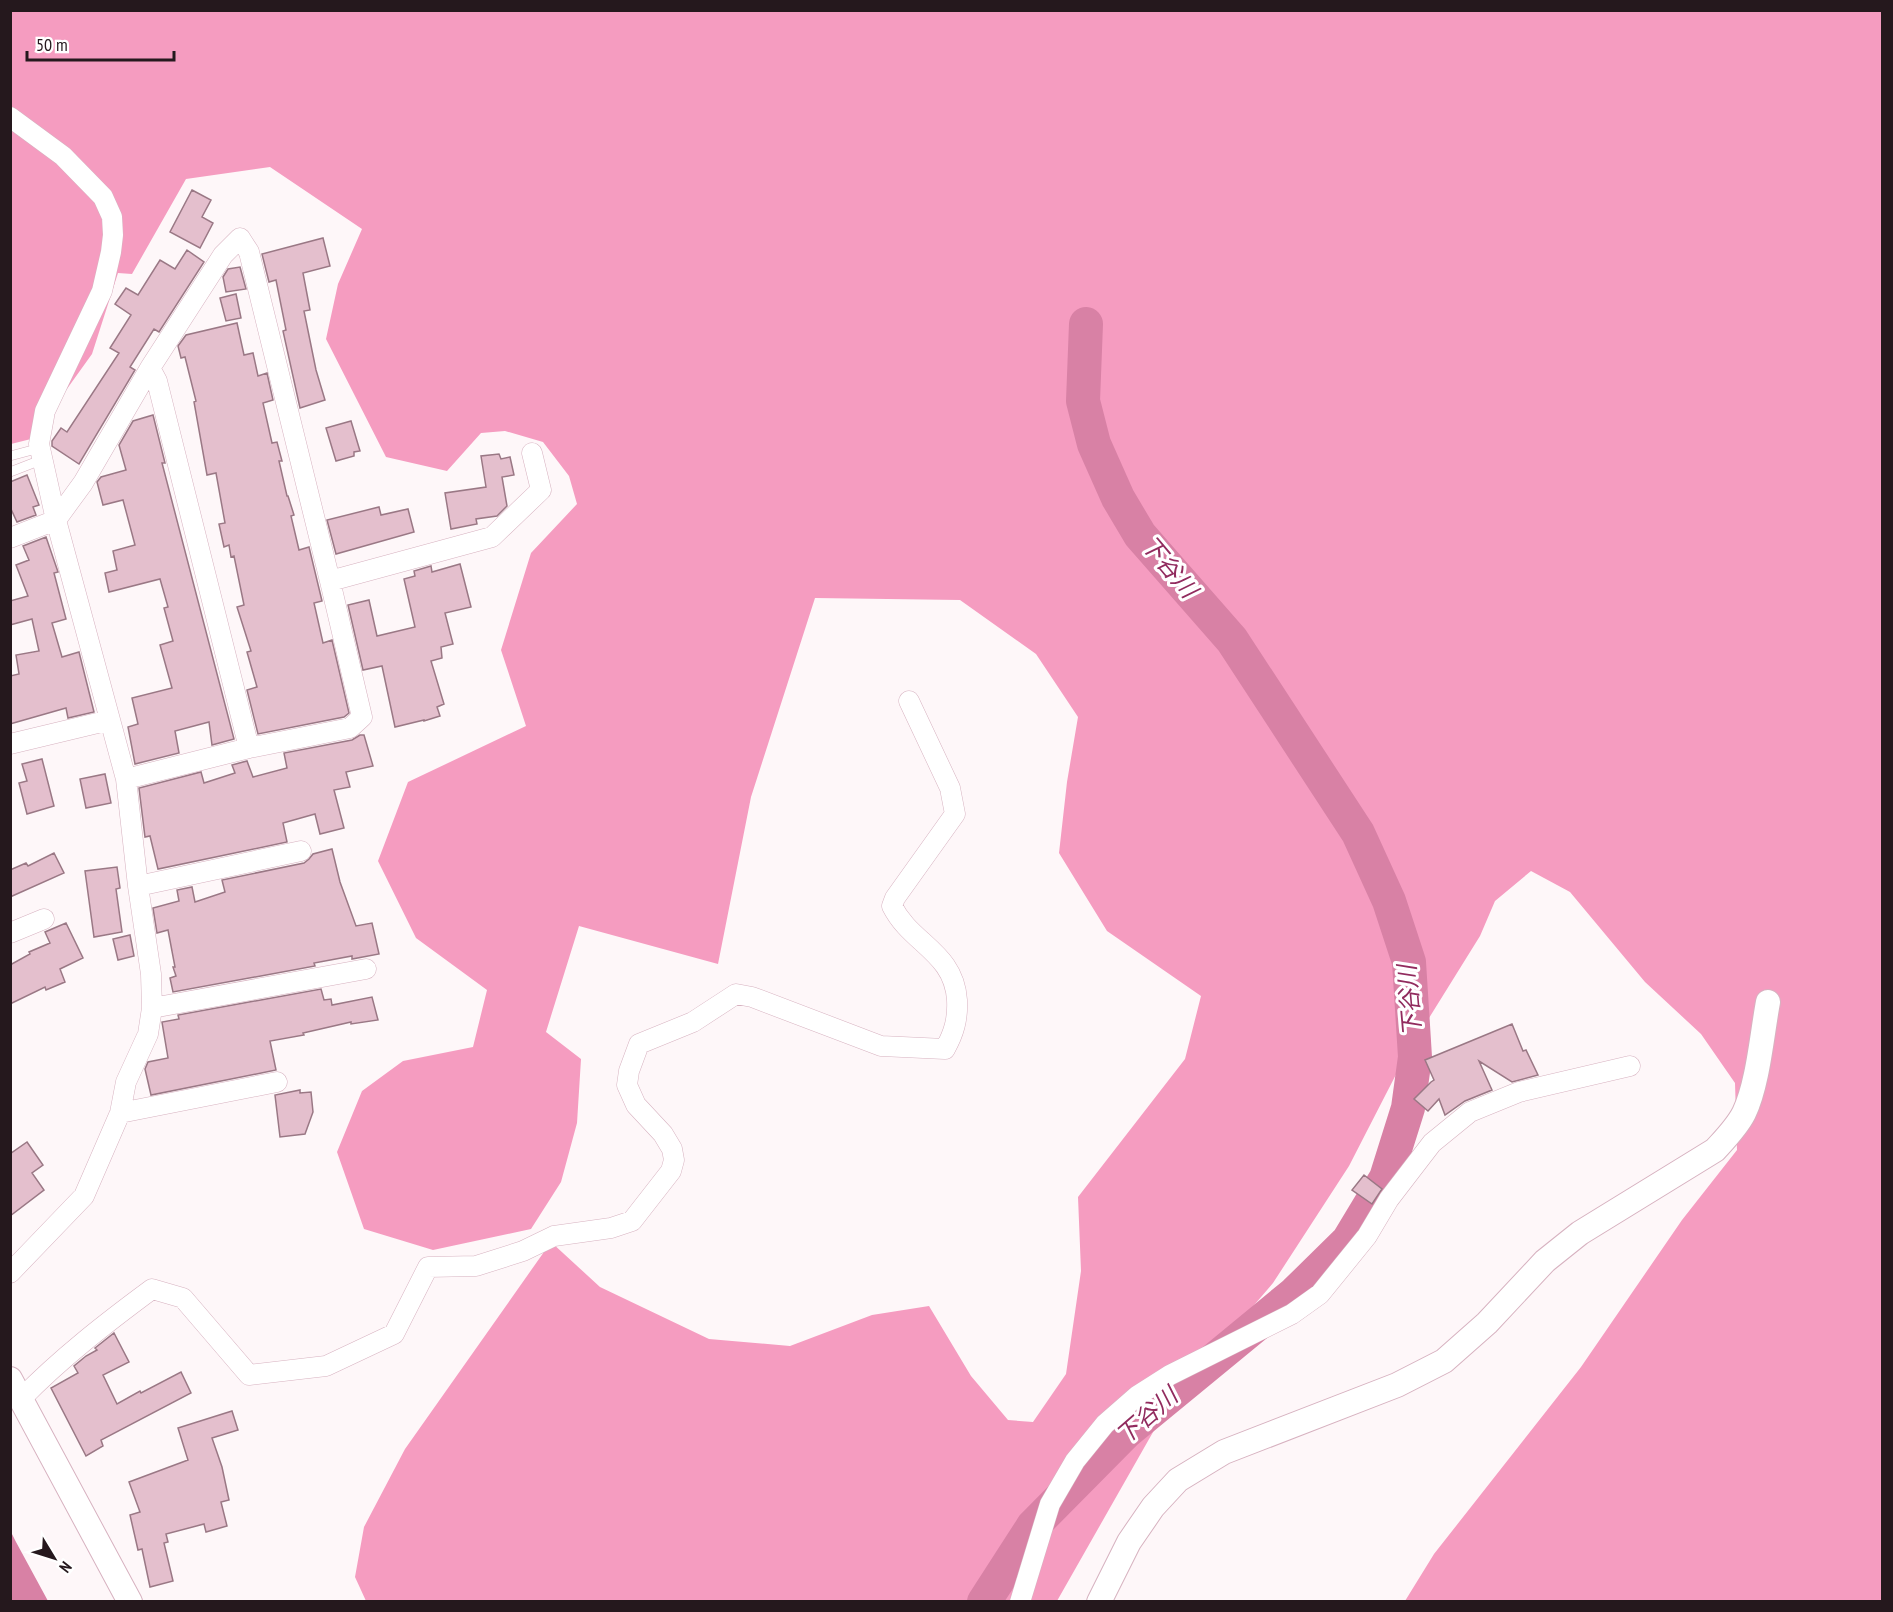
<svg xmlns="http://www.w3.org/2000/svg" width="1893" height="1612" viewBox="0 0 1893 1612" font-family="'PT Sans Narrow','Noto Sans JP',sans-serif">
	<rect width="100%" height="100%" fill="#fef7f9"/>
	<path fill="#f59cc0" d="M11,11H1882V1601H1405L1434,1554L1581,1367L1682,1220L1737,1150L1735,1083L1701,1034L1645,982L1570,892L1531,871L1495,901L1480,936L1406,1055L1349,1166L1273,1283L1169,1404L1057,1601H366L355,1577L364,1527L405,1449L551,1242L600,1287L709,1339L790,1346L872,1315L929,1306L971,1376L1008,1420L1033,1422L1066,1374L1081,1271L1078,1197L1185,1059L1201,996L1107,931L1059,853L1067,782L1078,717L1036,654L960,600L815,598L751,797L718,964L579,926L546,1032L581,1059L577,1123L561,1182L531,1229L433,1250L364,1229L337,1152L362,1091L403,1061L473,1047L487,990L416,938L378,861L408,782L526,726L501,650L531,553L577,504L569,476L543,442L505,431L481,433L447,471L386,457L326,339L338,284L362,229L270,167L186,179L132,274L118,273L92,354L31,439L11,444Z"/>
	<path fill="#d881a5" d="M11,1532L16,1542L48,1601H11Z"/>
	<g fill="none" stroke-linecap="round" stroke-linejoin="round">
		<path stroke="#d881a5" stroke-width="34" d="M984,1602L1033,1526L1125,1433L1295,1293L1348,1241L1386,1178L1408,1108L1415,1057L1409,962L1389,901L1358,833L1232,640L1140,535L1118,498L1094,444L1083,401L1086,324"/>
	</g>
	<path fill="#e4bfcd" stroke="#9a7885" stroke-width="1.5" d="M192,190L211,200L202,217L213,223L200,248L170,232Z
		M323,238L330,266L303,273L310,310L304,311L316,370L325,400L300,408L283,331L286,330L276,280L269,282L262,254Z
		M187,250L204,262L159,332L154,329L130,367L135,370L79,464L52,446V441L61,428L67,432L119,353L110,348L131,315L115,304L126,288L138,295L160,260L175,269Z
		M240,267L246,289L226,292L223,277L228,269Z
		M236,294L241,318L226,321L220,298Z
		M237,323L244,355L253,353L258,376L267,373L273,400L263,403L272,443L277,442L282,461H279L287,496H288L294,515L291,516L299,550L309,547L322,601L314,603L323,643L332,640L349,713L344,717L258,734L247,690L257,687L247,652L251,651L237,607L244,605L234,556L231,557L229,545L224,547L219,524L225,523L216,473L207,475L194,402L196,401L185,357L181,358L178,346L186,335Z
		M153,415L165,463H162L234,739L212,745L209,722L175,731L179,753L135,764L128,727L138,724L132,698L172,688L160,645L173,641L164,608L168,607L160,579L109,592L105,573L117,570L113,551L135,545L123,500L103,505L97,482L101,477L126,470L119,445L133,421Z
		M351,421L360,451L354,452V456L336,461L326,428Z
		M499,454L501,459L510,457L514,475L502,477L507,506L497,516L476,519L477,524L451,529L445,493L486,487L481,456Z
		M27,475L39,505L33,507L36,515L17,522L10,507V482Z
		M379,507L381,515L408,509L414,532L336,554L327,520Z
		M46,537L58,572L54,573L66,619L52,623L62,657L79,652L94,712L68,718L66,708L10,724V676L19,674L16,655L39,651L32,619L10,625V601L28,596L16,565L29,560L23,546Z
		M460,564L471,607L445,613L453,644L441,647L442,658L431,661L444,704L437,707L440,716L424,721V720L395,727L382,666L363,670L348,605L369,600L377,636L415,627L404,579L415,576L414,571L431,566L432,572Z
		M360,735H364L373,766L346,772L350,787L334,790L344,828L320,834L315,814L283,823L287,842L158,869L150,836L145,837L139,788L201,772L204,783L235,773L232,765L247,761L253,777L287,768L284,753L352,740Z
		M42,759L54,806L27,814L19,783L27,781L22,764Z
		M105,774L111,803L86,808L80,779Z
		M332,849L340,882L356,926L372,923L379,954L352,959V956L314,963L315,966L173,992L170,978L176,976L173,967H175L168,930L157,933L153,908L179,901L177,890L192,887L195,902L225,892L222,880L304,863L309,859L313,854Z
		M54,853L64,873L10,897V870L26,863L28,866Z
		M117,867L120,888L116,889L122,932L94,937L85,871Z
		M66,923L83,958L60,969L65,982L46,990L45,987L10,1004V965L30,954L29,952L50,943L45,932Z
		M130,935L134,956L118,960L113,939Z
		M321,989L324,1000L331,999L332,1005L372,997L378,1020L351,1024V1022L303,1033L304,1035L270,1041L276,1070L151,1095L145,1069L148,1062L168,1058L162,1022L179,1019L178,1015Z
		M1512,1024L1523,1051L1526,1050L1538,1075L1512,1082L1479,1061L1492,1090L1465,1101L1445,1115L1439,1099L1428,1111L1414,1099L1431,1082L1434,1080L1425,1060Z
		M300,1090V1093L311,1092L313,1112L305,1134L280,1137L275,1095Z
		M27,1142L43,1165L32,1173L44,1190L10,1216V1154Z
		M1364,1175L1382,1189L1372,1204L1352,1190Z
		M114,1333L129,1362L103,1375L117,1404L140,1391L141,1393L181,1372L191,1393L101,1440L103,1446L86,1456L51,1388L78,1373L74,1366L86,1356L97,1350L95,1348Z
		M232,1411L238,1430L212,1438L222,1467L229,1500L221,1502L227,1526L206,1532L204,1524L166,1534L168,1542L164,1543L173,1581L150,1587L142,1549L138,1550L130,1515L140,1512L129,1482L188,1460L178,1428Z"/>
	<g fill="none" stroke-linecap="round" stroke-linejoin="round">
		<g stroke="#d7b2c0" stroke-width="10">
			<path id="service" d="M10,456L40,448
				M10,472L41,460"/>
		</g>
		<g stroke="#d7b2c0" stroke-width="21">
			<path id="minor" d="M10,117L63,156L103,197L112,217L113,235L111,252L102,291L45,411L39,444L56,520L126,779L138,886L151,974L152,1008L148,1034L126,1082L120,1113L84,1196L10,1273
				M150,368L157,381L249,748
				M10,538L56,520L83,483L150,368L223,255L240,238L249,252L330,581L362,717L350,728L249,748L126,779
				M330,581L492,537L541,490L532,453
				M10,744L110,720
				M138,886L301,851
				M10,933L44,919
				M152,1008L366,969
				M120,1113L277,1082
				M21,1399C61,1358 106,1323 152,1289L183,1298L249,1375L326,1366L394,1334L428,1267L476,1266L523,1251L554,1236L611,1228L632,1221L671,1171L674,1160L672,1149L663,1134L636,1105L627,1085L629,1071L639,1044L693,1022L736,994L752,997L881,1046L945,1049C954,1033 958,1019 957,1000C954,952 911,944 892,906L895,898L955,814L950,788L909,701
				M1020,1602L1050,1504L1075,1461L1105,1424L1137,1396L1170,1375L1292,1314L1320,1294L1367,1236L1389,1199L1432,1143L1470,1112L1519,1092L1630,1066"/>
		</g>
		<g stroke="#d7b2c0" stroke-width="26">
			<path id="tertiary" d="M10,1379L130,1602
				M1099,1602L1129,1542L1153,1507L1178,1480L1224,1452L1397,1385L1444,1361L1487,1323L1545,1261L1580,1233L1715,1150C1725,1139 1737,1127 1744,1113C1758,1084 1762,1034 1768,1002"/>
		</g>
		<use href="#service" stroke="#fff" stroke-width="9"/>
		<use href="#minor" stroke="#fff" stroke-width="20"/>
		<use href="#tertiary" stroke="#fff" stroke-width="24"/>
	</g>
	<g text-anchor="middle" stroke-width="6" stroke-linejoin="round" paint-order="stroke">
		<g font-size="24" font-style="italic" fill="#912b5e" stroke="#fff">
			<text transform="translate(1169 567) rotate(50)" y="8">下谷川</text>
			<text transform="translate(1410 1001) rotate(-95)" y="8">下谷川</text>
			<text transform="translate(1147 1416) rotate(-41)" y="8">下谷川</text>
		</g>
	</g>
	<rect width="1893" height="1612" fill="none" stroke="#25181d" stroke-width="24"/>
	<g transform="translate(54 1558) rotate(128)" stroke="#ffffff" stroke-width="4.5" paint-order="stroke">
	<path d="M0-4.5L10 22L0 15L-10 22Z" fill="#25181d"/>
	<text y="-9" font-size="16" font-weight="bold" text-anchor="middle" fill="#25181d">N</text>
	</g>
	<path d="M27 51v9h147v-9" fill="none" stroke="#25181d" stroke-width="3"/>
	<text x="36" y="51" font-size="18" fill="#25181d" stroke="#ffffff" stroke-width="4.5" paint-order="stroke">50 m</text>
</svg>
